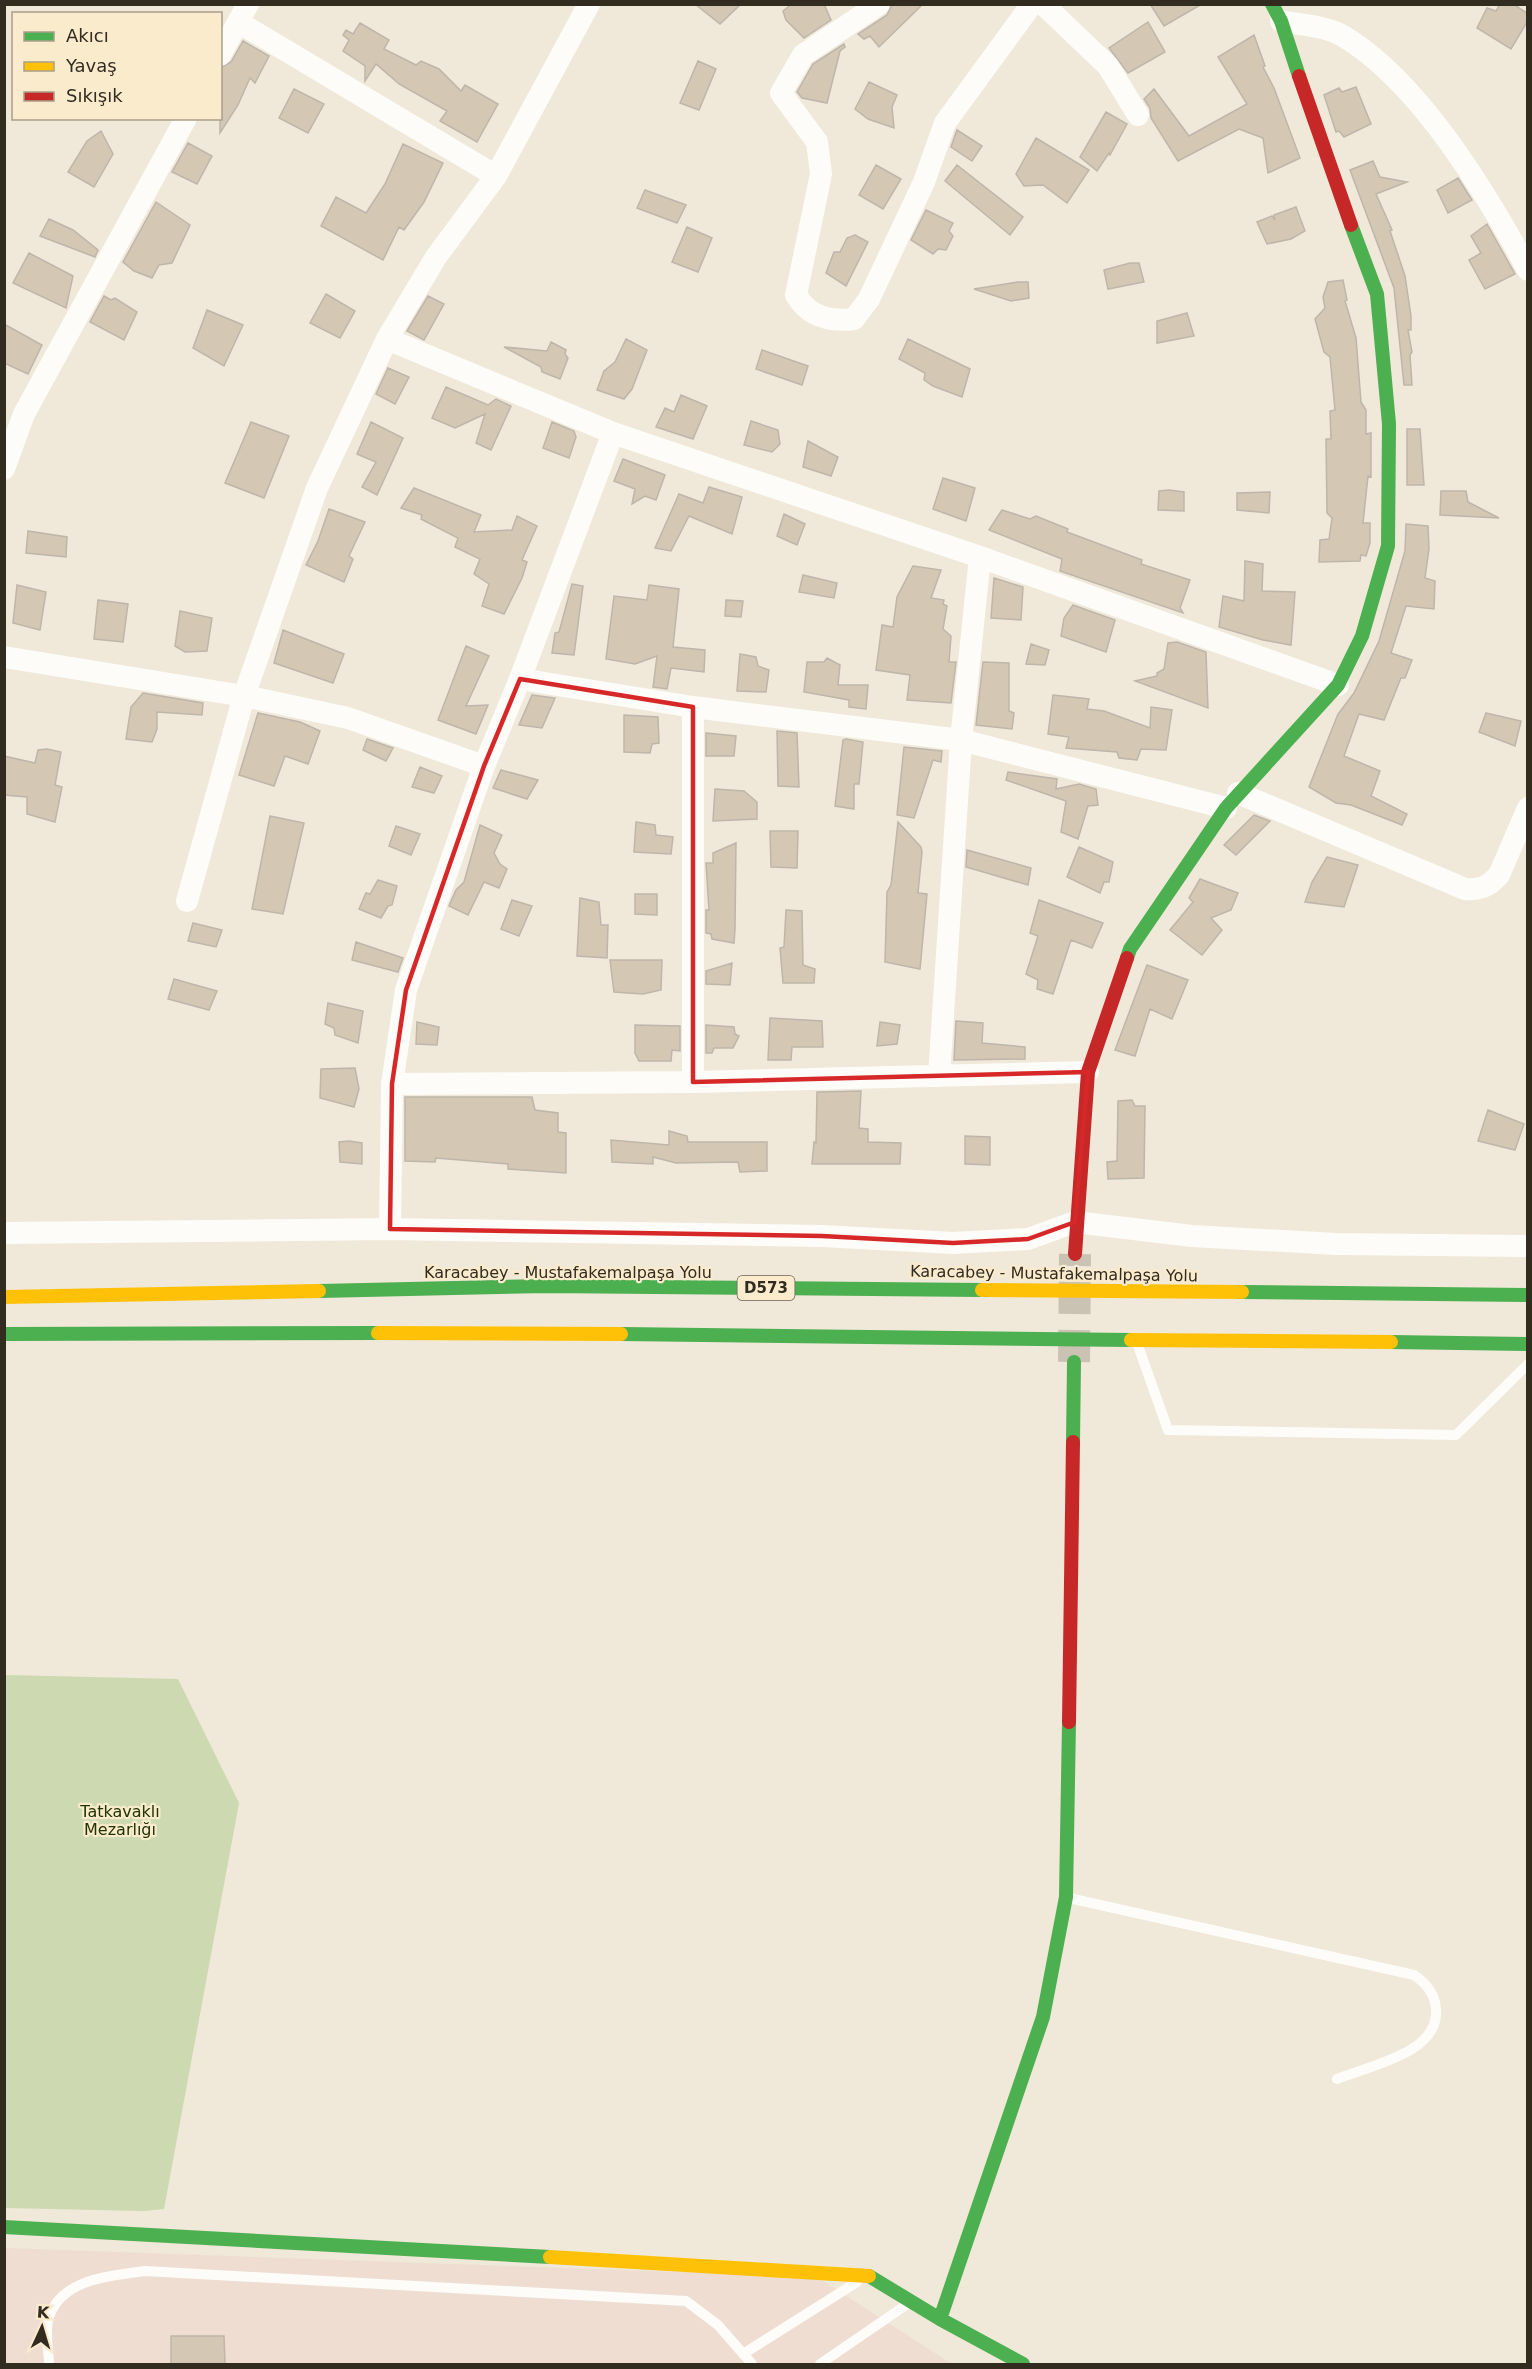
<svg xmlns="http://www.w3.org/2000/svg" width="1532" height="2369" viewBox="0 0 1532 2369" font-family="'DejaVu Sans',sans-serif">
	<rect width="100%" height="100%" fill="#f0e8d8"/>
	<path fill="#efddd2" d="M5,2248L817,2277L952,2364H5Z"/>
	<path fill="#cdd9b1" d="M5,1675L178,1679L239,1803L164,2209L144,2211L5,2208Z"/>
	<path fill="#d4c7b4" stroke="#beb6ab" stroke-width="1.5" d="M695,4H741L720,24Z
		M792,4H824L831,20L804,38L786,20L783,11Z
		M892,4H923L879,47L870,36L864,39L858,34L887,15Z
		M1150,4H1202L1164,26Z
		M1500,4H1513L1527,13V22L1511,49L1477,28L1487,8L1496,11Z
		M1148,22L1165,52L1128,73L1109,48Z
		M360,23L389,40L384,49L416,65L421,61L439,69L461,91L465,85L498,104L477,142L440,121L447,111L399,84L376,64L365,81V66L343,51L349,40L343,35L346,30L353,34Z
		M1254,35L1265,66L1263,67L1274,88L1300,158L1268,173L1263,138L1239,129L1178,161L1151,118L1150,108L1144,99L1154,89L1189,136L1247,104L1218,57Z
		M243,41L269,56L255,83L250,78L238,105L220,133V68L231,62Z
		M844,44L845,47L840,51L827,103L802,98L797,92L813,64Z
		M698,61L716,69L699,110L680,103Z
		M869,82L897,95L892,107L894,128L868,119L855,109Z
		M1356,87L1371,124L1344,137L1339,131L1336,132L1324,95L1339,88L1342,92Z
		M294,89L324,104L308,133L279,118Z
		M1106,112L1127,124L1110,155L1109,153L1097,171L1080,157Z
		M957,130L982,146L972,161L951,147Z
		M101,131L113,154L94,187L68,172L87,141Z
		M1036,138L1089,170L1067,203L1043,185L1024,186L1016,174Z
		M188,143L212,156L197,184L172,172Z
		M403,144L443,163L424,202L404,230L399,227L383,260L321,226L336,197L366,213L385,184Z
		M1373,161L1380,177L1407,182L1376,194L1392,230L1390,231L1405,276L1411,316V330H1408L1412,352L1410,355L1412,385H1404L1394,288L1350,170Z
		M876,165L901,179L883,209L859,195Z
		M957,165L1023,217L1010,235L945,181Z
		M1458,178L1472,200L1448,213L1437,190Z
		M645,190L686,205L677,223L637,208Z
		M156,202L190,225L172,263L159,265L152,278L134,271L123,262Z
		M1296,207L1305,231L1291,239L1267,244L1257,222L1272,216L1275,220L1274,215Z
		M926,210L953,223L949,231L953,236L946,250L938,249L933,254L911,240Z
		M49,219L73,230L98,250L95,257L40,236Z
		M1487,224L1515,274L1485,289L1469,260L1481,253L1471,236Z
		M687,227L712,238L698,272L672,262Z
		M855,235L868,242L846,286L826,273L834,252H840L847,238Z
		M29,253L73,276L66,308L13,283Z
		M1130,263H1139L1144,282L1108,289L1104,270Z
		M1343,280L1347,300L1345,301L1356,338L1361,402L1366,410V434L1371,433V477L1368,476L1363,523H1370V543L1366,556L1361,555L1360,561L1319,562L1320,540L1329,539L1332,518L1327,513L1326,439H1331L1330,411L1335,410L1330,357L1324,352L1315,319L1325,308L1323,297L1328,282Z
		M1018,282H1028L1029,298L1011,301L974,289Z
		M326,294L355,311L340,338L310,323Z
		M104,296L111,300L115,298L137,312L124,340L90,322Z
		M428,296L444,304L424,340L407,331Z
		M207,310L243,325L224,366L193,348Z
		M1187,313L1194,336L1157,343V321Z
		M4,324L42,345L28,374L4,363Z
		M626,339L647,350L632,389L624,399L597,390L604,371L615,362Z
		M908,339L970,369L962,397L933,386L924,380L925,373L899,359Z
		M551,342L566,350L565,354L568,358L560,379L542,372L541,367L504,347L547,351Z
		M762,350L808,366L802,385L756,369Z
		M388,368L409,377L395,404L376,394Z
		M446,387L488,405L496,399L511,406L491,450L476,443L485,414L455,428L432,418Z
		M681,395L707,406L693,439L656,427L665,408L674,412Z
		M751,421L778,430L780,444L772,452L744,445Z
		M251,422L289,436L264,498L225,483Z
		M371,422L403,438L377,495L362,487L376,462L357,454Z
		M552,422L574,431L576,437L569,458L543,448Z
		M1407,429H1420L1424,485H1407Z
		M808,441L838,457L831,476L803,467Z
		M623,459L665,475L656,500L645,496L632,504L635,489L614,481Z
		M943,478L975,488L966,521L933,509Z
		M709,487L742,497L732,534L689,516L671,551L655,548L679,494L703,503Z
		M414,488L481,515L474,532L512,530L517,516L537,526L522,560L527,562L522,578L504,614L482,606L489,584L474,574L480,559L455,547L458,538L421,519L422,515L401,508Z
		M1169,490L1184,492V511L1158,510L1159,491Z
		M1441,491H1466L1468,502L1499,518L1440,515Z
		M1270,492L1269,513L1237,510V493Z
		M329,509L365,522L349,556L353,559L344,582L306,565L318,541Z
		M1002,510L1030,519L1036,516L1068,529L1067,532L1142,560L1141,564L1190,580L1180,608L1183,613L1060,571L1062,559L989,530Z
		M784,514L805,524L797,545L777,536Z
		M1406,524L1428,526L1429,549L1425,578L1435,581L1434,609L1406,606L1391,653L1412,660L1405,678H1401L1384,720L1359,714L1344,756L1380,771L1371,796L1407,814L1402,825L1351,805L1336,803L1309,787L1338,714L1354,693L1379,641L1405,551Z
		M28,531L67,537L66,557L26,553Z
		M1245,561L1263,564L1262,591L1295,592L1291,645L1263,640L1219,627L1223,596L1244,601Z
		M913,566L941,570L931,598L944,600L943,604L947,606L943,629L951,636L949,662H956L951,703L907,700L910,675L876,670L882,625L893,627L897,597Z
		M803,575L837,583L834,598L799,592Z
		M994,578L1023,587L1021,620L991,618Z
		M572,584L583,586L574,655L552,653L555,633L559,632Z
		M17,585L46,592L40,630L13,623Z
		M649,585L679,589L673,647L705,650L704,672L671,668L667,689L653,687L657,656L635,664L606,659L614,596L647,600Z
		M98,600L128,604L123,642L94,639Z
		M726,600L743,601L741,617L725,616Z
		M1073,605L1115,620L1106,652L1061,636L1064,618Z
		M180,611L212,618L207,651L185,652L175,646Z
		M283,630L344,654L333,683L274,663Z
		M1177,642L1206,652L1208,708L1135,681L1157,676V673L1164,669L1168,643Z
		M1031,644L1049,650L1045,665L1026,664Z
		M466,646L489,656L466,706L488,705L476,734L438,720Z
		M740,654L756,657L758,666L769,670L766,692L737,691Z
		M827,658L840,665L838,685H868L866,709L849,707V700L804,692L807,662H824Z
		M983,662L1009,663V711L1014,713L1012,729L976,725Z
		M143,693L203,703L202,715L157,712V729L152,742L126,739L131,707Z
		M532,695L555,698L542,728L519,725Z
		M1053,695L1089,699L1087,709L1104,711L1150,728L1151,707L1172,710L1166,750L1141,749L1137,760L1119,758L1117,752L1066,748L1069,737L1048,734Z
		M258,713L300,722L320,731L308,764L285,756L274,786L239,775Z
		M1486,713L1521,721L1515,746L1479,732Z
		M624,715L658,717L659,743L652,744L650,753L624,752Z
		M777,731L797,733L799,787L778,786Z
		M706,733L736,736L734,756H706Z
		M367,739L393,748L386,761L363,750Z
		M846,739L863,742L859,784H854V809L835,806L843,740Z
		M904,747L942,751L941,762L933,760L914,818L897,815Z
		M47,749L61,752L55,785L62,787L55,822L27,814V797L4,795V756L35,763L38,750Z
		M420,767L442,776L434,793L412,787Z
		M501,770L538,780L527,799L493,788Z
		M1008,772L1057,779L1056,789L1079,784L1096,789L1098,805L1088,806L1078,839L1061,832L1066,801L1006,780Z
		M715,789L744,791L757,802V819L713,821Z
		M1254,815L1270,821L1236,855L1224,845Z
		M270,816L304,823L283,914L252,909Z
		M636,822L655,825L656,835L673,837L671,854L634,852Z
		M898,822L921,847L922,852L918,893L927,894L920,969L885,962L887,892L891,885Z
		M480,825L502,835L494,853L500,864L507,869L499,888L484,882L468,915L449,906L456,890L464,882Z
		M396,826L420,834L411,855L389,846Z
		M770,831H798L797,868L771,867Z
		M736,843L735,929L734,943L712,939L711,934L706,933V910H709L706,863H713V853Z
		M1079,847L1113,862L1109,882H1104L1100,893L1067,877Z
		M967,850L1031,868L1028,885L966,867Z
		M1327,857L1358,865L1344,907L1305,902L1312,882Z
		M1200,879L1238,893L1231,910L1211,918L1222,930L1202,955L1170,930L1193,902L1189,898Z
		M378,880L397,886L392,905L388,906L381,918L359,909L366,893L370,894Z
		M635,894H657V915L635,914Z
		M580,898L599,902L601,925H608L607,958L577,956Z
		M512,900L532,906L519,936L501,929Z
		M1039,900L1103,923L1092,948L1071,940L1053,994L1037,989L1038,980L1026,974L1038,936L1030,933Z
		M786,910L802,911L803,965L815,969L814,983H783L780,948L784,947Z
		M193,923L222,930L216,947L188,941Z
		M356,942L403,958L398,972L352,960Z
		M610,960H662L661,990L643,994L614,992Z
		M732,963L730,985L706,984V971Z
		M1147,965L1188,980L1172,1019L1150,1009L1135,1056L1115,1050Z
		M174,979L217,991L209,1010L168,999Z
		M328,1003L363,1011L358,1043L335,1035L334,1028L325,1024Z
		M770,1018L822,1021L823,1047H792L791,1060H768Z
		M956,1021L983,1023L982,1043L1025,1047V1059L954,1060Z
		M417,1022L439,1027L437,1045L416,1044Z
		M880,1022L900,1025L897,1044L877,1046Z
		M635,1025L680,1026V1051L672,1050L671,1061H639L635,1053Z
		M706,1025L734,1027L735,1034L739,1036L733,1048H714L712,1053H706Z
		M355,1068L359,1089L354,1107L320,1098L321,1069Z
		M861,1091L859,1128L868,1129V1142L901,1143L900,1164H812L814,1142L816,1143L817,1092Z
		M405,1097H532L535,1110L558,1113V1132L566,1133V1173L508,1169V1164L436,1158L435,1162L405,1161Z
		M1132,1100L1135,1106H1145L1144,1178L1108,1179L1107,1162L1117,1161L1118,1101Z
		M1488,1110L1524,1124L1515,1150L1478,1141Z
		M669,1131L687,1136L688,1142H767V1171L740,1172L738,1162L676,1163L653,1157V1164L612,1162L611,1140L669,1145Z
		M965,1136L990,1137V1165L965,1164Z
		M349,1141L362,1143V1164L340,1162L339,1142Z
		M171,2336H224L225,2364H171Z"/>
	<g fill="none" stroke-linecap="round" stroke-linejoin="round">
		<path stroke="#cac2b3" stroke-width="32" stroke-dasharray="32 16" stroke-linecap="butt" d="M1074,1362L1075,1254"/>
		<path stroke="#fdfcf9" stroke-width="10" d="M1137,1343L1168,1430L1456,1435L1528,1364
			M1069,1898L1414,1975C1426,1983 1435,1994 1436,2009C1440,2053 1369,2066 1337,2079
			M743,2354L857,2282
			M49,2364C49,2351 44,2330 49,2317C62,2278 111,2276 145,2271L686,2301L718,2325L752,2364
			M820,2364L909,2303"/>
		<path stroke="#fdfcf9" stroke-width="22" d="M879,4L803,55L781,93L817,142L821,174L796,295C809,317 830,322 854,319L869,299L924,182L945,123L1032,4
			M1043,4L1108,66L1138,115
			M1281,21C1300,25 1327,26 1343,36C1419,81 1487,194 1528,270
			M238,22L496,176
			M220,55L248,4
			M387,339L613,433L980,557L1338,685
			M4,469L24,414L186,118
			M4,657L244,696L348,718L484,766
			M520,679L693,707L961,740L1226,808
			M1238,793L1465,889C1480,890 1488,887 1499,875L1528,808
			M187,901L244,696L317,488L387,339L436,257L496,176L589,4
			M939,1076L961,740L980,557
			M693,1082V707
			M392,1084L693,1082L1088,1072
			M390,1229L392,1084L406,990L484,766L520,679L613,433
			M4,1233L390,1229L822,1236L953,1243L1028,1239L1075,1222L1192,1236L1336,1244L1528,1246"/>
		<path stroke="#4caf50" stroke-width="14" d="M1272,4L1281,21L1299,76
			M1127,958L1130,949L1226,808L1338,685L1362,636L1388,546L1389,424L1377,294L1351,225
			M319,1291L546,1286L982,1290
			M1242,1292L1528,1295
			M4,1334L378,1333
			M621,1334L1131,1340
			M1391,1342L1528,1344
			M1073,1442L1074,1362
			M4,2227L550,2257
			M869,2276L940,2319
			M1023,2364L940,2319L1043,2017L1066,1897L1069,1722"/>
		<path stroke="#ffc107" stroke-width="14" d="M982,1290L1242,1292
			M4,1297L319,1291
			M378,1333L621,1334
			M1131,1340L1391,1342
			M550,2257L869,2276"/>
		<path stroke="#c62828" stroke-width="14" d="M1299,76L1351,225
			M1075,1254L1088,1072L1127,958
			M1069,1722L1073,1442"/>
	</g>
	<path fill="none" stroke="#d62828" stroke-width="4.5" stroke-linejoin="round" d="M520,679L693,707V1082L1088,1072L1075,1222L1028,1239L953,1243L822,1236L390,1229L392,1084L406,990L484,766Z"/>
	<g text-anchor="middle" stroke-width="4.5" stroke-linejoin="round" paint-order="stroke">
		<rect fill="#faebcd" stroke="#6d6554" stroke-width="1.5" x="737.5" y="1276" width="57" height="24" rx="4.5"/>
		<g font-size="15" font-weight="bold" fill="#312b20">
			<text x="766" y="1293">D573</text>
		</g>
		<g font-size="16" fill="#312b20" stroke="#faebcd">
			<text x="568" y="1278">Karacabey - Mustafakemalpaşa Yolu</text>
			<text transform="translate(1054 1273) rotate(1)" y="6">Karacabey - Mustafakemalpaşa Yolu</text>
		</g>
		<g font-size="16" fill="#213403" stroke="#faebcd">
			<text x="120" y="1817">Tatkavaklı<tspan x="120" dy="18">Mezarlığı</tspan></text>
		</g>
	</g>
	<rect width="1532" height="2369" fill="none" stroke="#312b20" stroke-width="12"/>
	<rect x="12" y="12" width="210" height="108" fill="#faebcd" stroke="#aa9e88" stroke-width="1.5"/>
	<rect x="24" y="32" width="30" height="9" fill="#4caf50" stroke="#aa9e88" stroke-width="1.5"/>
	<text x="66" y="42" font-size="18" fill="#312b20">Akıcı</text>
	<rect x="24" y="62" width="30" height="9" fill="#ffc107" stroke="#aa9e88" stroke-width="1.5"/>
	<text x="66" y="72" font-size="18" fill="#312b20">Yavaş</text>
	<rect x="24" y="92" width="30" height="9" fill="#c62828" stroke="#aa9e88" stroke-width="1.5"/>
	<text x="66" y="102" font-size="18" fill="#312b20">Sıkışık</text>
	<g transform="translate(42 2327) rotate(4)" stroke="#faebcd" stroke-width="4.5" paint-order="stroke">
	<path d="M0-4.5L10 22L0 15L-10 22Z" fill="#312b20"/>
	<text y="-9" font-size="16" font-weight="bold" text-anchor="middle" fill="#312b20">K</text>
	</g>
</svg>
